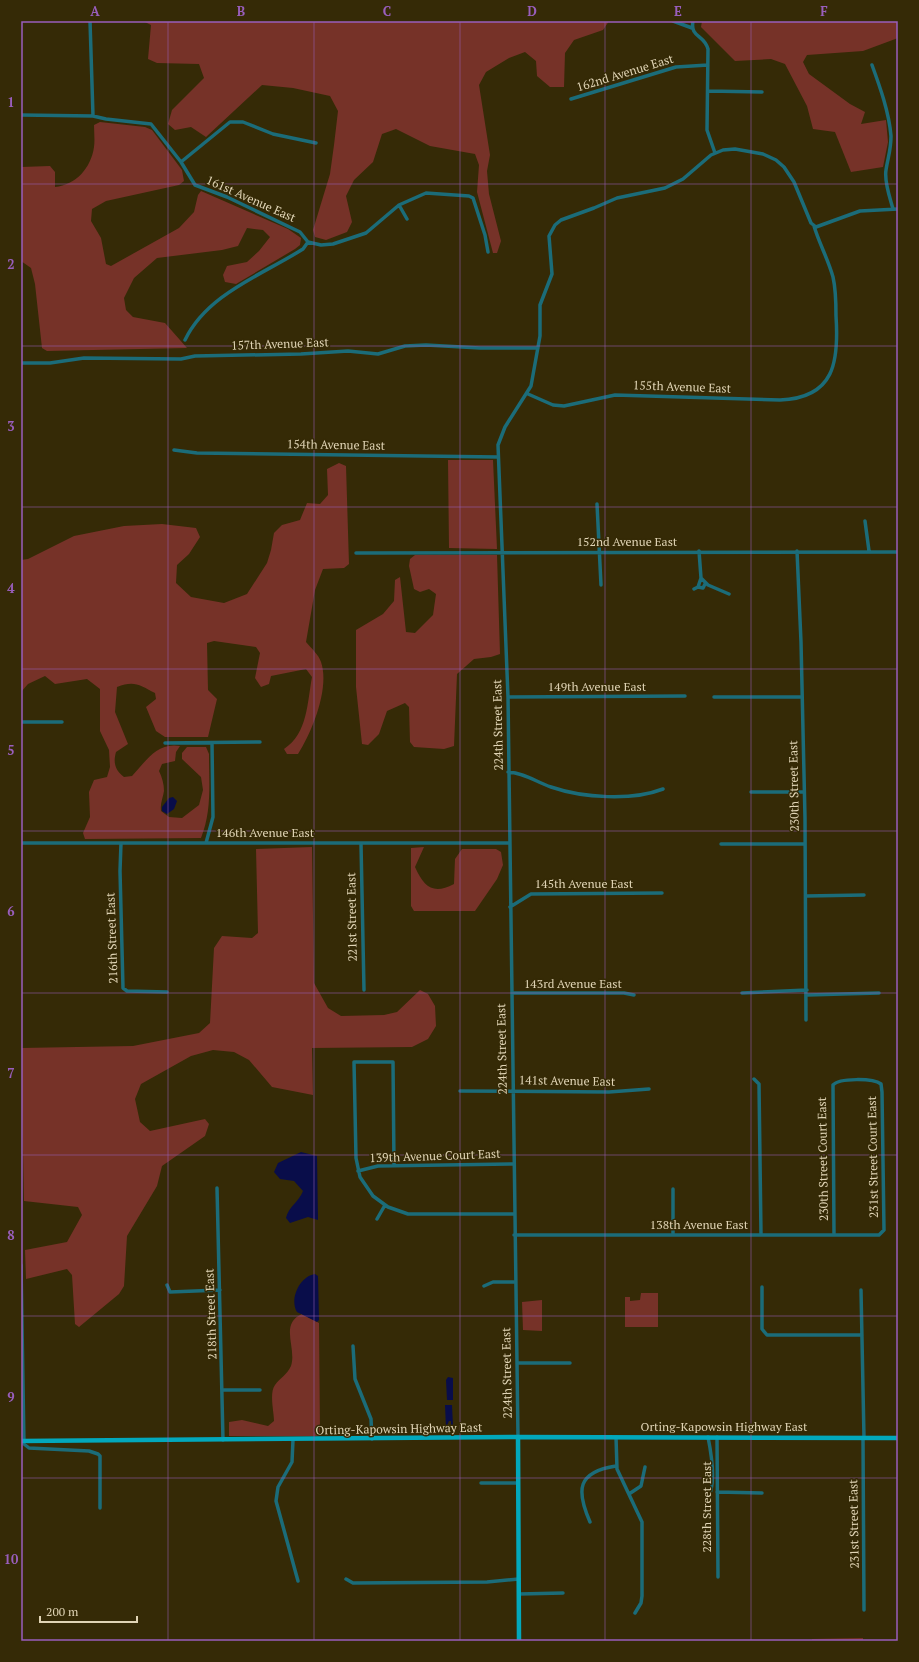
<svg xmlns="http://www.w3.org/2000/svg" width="919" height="1662" viewBox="0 0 919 1662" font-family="'PT Serif',serif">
	<rect width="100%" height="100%" fill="#352a06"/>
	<path fill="#763228" d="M143,21H609L603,30L574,40L565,53L564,87H550L537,76L536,61L525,52L509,58L486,72L479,85L490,155L487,171L489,194L501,241L497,253H493L477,192L479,165L475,154L430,146L396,129L382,134L373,162L354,180L346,196L352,222L347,232L326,240L315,237L313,230L330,174L334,145L338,111L330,96L293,88L262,85L206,137L191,127L175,130L168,124L172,110L204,78L199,64L157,63L148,59L151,25Z
		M702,21H898V38L863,51L807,55L803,62L809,74L850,104L865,112L861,124L886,120L888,142L883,167L851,172L835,132L813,129L807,106L785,64L771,59L735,61L701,27Z
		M100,122L145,127L152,130L182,170L184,181L179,185L106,201L92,209L91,221L101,238L106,264L111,266L179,228L194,212L198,195L201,191L288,229L301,238L300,245L295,249L236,284L225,282L223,275L227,266L247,262L259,251L270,237L263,230L247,228L238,246L222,250L157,258L134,278L124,298L126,310L133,317L165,323L187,348L47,351L42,348L35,284L31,268L21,261V167L50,166L55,172V187C76,185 91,168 94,147C95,140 94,132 94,125Z
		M448,460H493L497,549L449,548Z
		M339,463L346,466L349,564L344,568L323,569L315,590L306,642C311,648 319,655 321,662C330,688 312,732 298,754H287L284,749C308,733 307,703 312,677L306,669L271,676L269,684L261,687L255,678L260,653L256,647L214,641L207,643L208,690L217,699L208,737H165L156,731L146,707L156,699L155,693C140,685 134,680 117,687L115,712L128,744L116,752C113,763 115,770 124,777L132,776C146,761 157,742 180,746L176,752L175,761L162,764L159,771C162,777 164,784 164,791C163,798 160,803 161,811L169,817L182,818L199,805L203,790L201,777L182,759V753L187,747H206L209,754C209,783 212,811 201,838L85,839L83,833L90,817L89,792L94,780L107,777L110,767L109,750L100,731V689L87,679L55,684L45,676L28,684L21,692V560L28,559L74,536L124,526L162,524L196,528L200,537L189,554L177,565L176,583L191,597L224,603L247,594L267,563L271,550L274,533L282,525L300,520L307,503L320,504L328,495L327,469Z
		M415,555H497L500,654L491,657L474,659L457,674L454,746L444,749L414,747L410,742L409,707L405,703L387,711L379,734L368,745L362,744L356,687V630L383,614L394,601L395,580L400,577L406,632L415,633L433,615L436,594L429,589L420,592L414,589L409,566L410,559Z
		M312,847L314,983L328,1008L341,1016L384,1015L397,1012L420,990L428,994L435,1006L436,1026L428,1039L412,1047L312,1048L313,1095L272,1087L249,1060L234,1052L213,1050L191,1056L141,1084L135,1099L140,1122L150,1131L205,1119L209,1124L205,1136L162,1166L157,1186L127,1236L124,1286L119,1294L79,1327L75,1324L72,1275L67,1269L26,1279L25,1250L67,1242L82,1215L78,1207L24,1201L21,1048L133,1046L199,1033L210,1023L214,948L222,936L252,938L258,933L256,849Z
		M424,847L415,867C424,887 433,895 454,884L455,859L462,849H496L501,852L503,865L497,879L475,911H414L411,906V848Z
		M641,1293H658V1327H625V1297H630V1301L640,1300Z
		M542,1300V1331L523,1330L522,1302Z
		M302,1314L319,1323L320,1436H229V1422L242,1420L268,1426L274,1421C274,1412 269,1393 275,1385C280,1378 287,1375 291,1366C297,1348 279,1324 302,1314Z
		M863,1638V1641H812V1639Z"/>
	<path fill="#090d4a" d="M173,797L177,801L174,809L167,814L162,811V807L169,798Z
		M301,1152L317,1156L318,1220L308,1217L290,1223L286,1218C288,1207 299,1202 303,1191L294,1181L280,1179L274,1172L278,1163Z
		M315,1274L318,1276L319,1320L317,1322L297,1312C289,1299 300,1276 315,1274Z
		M448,1377L453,1378V1400H447L446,1380Z
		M452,1405L453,1426L451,1427V1421H449L446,1428L445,1405Z"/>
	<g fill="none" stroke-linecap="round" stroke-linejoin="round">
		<path stroke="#1b6c79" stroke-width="3.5" d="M90,21L93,116
			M673,21L692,28
			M693,21C690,38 704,34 708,49L707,130L715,153
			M872,65C880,87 889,112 891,136C891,150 888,157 886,170C884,182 890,198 893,209
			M708,91L762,92
			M571,99L676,67L708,65
			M21,115L93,116L106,119L151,124L181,162L195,185L227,197L300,232L308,242
			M181,162L230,122H243L273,134L316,143
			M399,205L407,219
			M308,242L321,245L333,244L366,233L399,205L426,193L469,196L473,198L485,235L488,252
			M185,340C207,294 262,275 303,249L308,242
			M21,363H50L84,358L181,359L195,356L301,354L348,351L378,354L405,346L426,345L480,348H538
			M528,394L553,405L564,406L615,395L780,400C835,398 839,361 836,316C836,303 836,290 833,277C828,259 819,243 814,226
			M174,450L197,453L498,457
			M597,504L601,585
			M865,521L869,551
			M797,551L801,642L805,818L806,1020
			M356,553L898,552
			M701,578L708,585L729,594
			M698,587L703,588L705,584
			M694,589L698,587L701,578L699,551
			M508,697L685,696
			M714,697H802
			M21,722H62
			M165,743L260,742
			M508,772C525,773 536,782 551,787C583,798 632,801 663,789
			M751,792H804
			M21,843H509
			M121,843L120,871L123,988L127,991L167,992
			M206,843L213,817L212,743
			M361,844L364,990
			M721,844H805
			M806,896L864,895
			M510,907L531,894L662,893
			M512,993H624L634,995
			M742,993L807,990
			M807,995L879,993
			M754,1079L759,1084L761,1235
			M460,1091L609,1092L649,1089
			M394,1166L393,1062H354L356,1158L360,1177L373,1196L388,1207L408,1214H514
			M358,1171L378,1166L513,1164
			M217,1188L223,1440
			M673,1189V1235
			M377,1219L385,1205
			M514,1235H879L884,1230L882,1092L881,1084C873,1078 839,1078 833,1085L834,1235
			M21,1265L24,1444L29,1448L89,1451L98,1454L100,1456V1508
			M167,1285L170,1292L220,1290
			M484,1286L493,1282H515
			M762,1287V1329L767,1335H862
			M861,1290L864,1438
			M353,1346L355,1379L371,1419L372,1439
			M517,1363H570
			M223,1390H260
			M518,1437L508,697L498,445L505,427L531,386L540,336V305L552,274L549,236L555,225L561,220L594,208L617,198L665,188L683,179L711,155L723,150L735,149L763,154L776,160L784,167L794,182L811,223L816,227L860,211L898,209
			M616,1437L617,1469L642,1522V1596L641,1603L635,1613
			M717,1437L718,1577
			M863,1438L864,1610
			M293,1440L292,1462L278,1487L276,1501L298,1581
			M481,1483H518
			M717,1492L762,1493
			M629,1494L641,1486L645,1467
			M707,1499C717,1486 711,1452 708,1437
			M590,1522C576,1490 577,1472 616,1466
			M346,1579L353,1583L487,1582L519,1579
			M519,1594L563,1593"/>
		<path stroke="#02a8bc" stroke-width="4.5" d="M518,1437L519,1641
			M21,1441L518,1437L898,1438"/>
	</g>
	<path fill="none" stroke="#995ebc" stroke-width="1" stroke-opacity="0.55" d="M168,21V1641M314,21V1641M460,21V1641M605,21V1641M751,21V1641M21,184H898M21,346H898M21,507H898M21,669H898M21,831H898M21,993H898M21,1155H898M21,1316H898M21,1478H898"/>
	<g text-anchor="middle" stroke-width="3" stroke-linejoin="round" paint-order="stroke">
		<g font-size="12" fill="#e0d4b5" stroke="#352a06">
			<text transform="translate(625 73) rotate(-17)" y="4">162nd Avenue East</text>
			<text transform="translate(251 199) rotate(24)" y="4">161st Avenue East</text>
			<text transform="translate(280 344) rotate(-2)" y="4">157th Avenue East</text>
			<text transform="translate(682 387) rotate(2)" y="4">155th Avenue East</text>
			<text transform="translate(336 445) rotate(1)" y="4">154th Avenue East</text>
			<text x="627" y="546">152nd Avenue East</text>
			<text x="597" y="691">149th Avenue East</text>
			<text transform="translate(498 725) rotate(-91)" y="4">224th Street East</text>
			<text transform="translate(794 786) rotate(-91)" y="4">230th Street East</text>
			<text x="265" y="837">146th Avenue East</text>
			<text x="584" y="888">145th Avenue East</text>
			<text transform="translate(352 917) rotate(-91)" y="4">221st Street East</text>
			<text transform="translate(112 938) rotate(-92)" y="4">216th Street East</text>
			<text x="573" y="988">143rd Avenue East</text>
			<text transform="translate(502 1049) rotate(-91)" y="4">224th Street East</text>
			<text transform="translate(567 1081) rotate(1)" y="4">141st Avenue East</text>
			<text transform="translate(435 1156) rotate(-2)" y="4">139th Avenue Court East</text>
			<text transform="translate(873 1157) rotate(-91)" y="4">231st Street Court East</text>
			<text transform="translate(823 1159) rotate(-91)" y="4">230th Street Court East</text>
			<text x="699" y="1229">138th Avenue East</text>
			<text transform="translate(211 1314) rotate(-92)" y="4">218th Street East</text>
			<text transform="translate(507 1373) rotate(-91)" y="4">224th Street East</text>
			<text x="724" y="1431">Orting-Kapowsin Highway East</text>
			<text transform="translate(399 1429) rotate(-1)" y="4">Orting-Kapowsin Highway East</text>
			<text transform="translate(707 1507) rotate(-90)" y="4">228th Street East</text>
			<text transform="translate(854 1524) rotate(-91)" y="4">231st Street East</text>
		</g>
	</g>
	<rect width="919" height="1662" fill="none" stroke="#352a06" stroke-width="44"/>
	<path d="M40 1616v6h97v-6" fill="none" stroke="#e0d4b5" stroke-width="2"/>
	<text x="46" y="1616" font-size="12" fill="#e0d4b5" stroke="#352a06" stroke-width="3" paint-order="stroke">200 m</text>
	<rect x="22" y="22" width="875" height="1618" fill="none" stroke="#995ebc" stroke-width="1.5"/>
	<g font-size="13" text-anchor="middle" font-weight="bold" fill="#995ebc">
		<text x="95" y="16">A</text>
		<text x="241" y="16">B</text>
		<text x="387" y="16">C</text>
		<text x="532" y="16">D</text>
		<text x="678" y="16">E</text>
		<text x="824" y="16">F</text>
		<text x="11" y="107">1</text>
		<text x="11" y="269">2</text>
		<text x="11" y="431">3</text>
		<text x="11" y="593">4</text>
		<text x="11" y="755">5</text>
		<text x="11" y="916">6</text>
		<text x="11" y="1078">7</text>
		<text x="11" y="1240">8</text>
		<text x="11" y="1402">9</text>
		<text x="11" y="1564">10</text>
	</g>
</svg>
